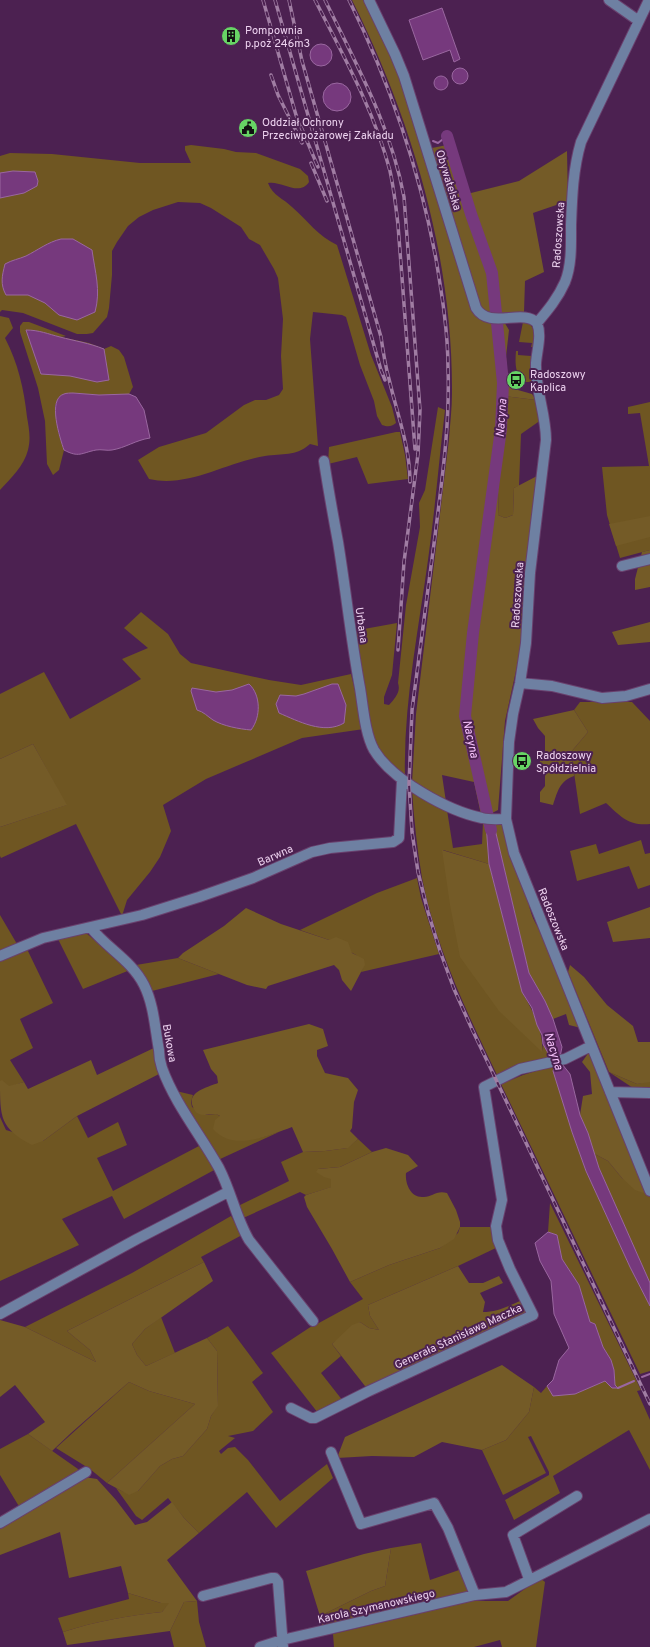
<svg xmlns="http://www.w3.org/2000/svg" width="650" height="1647" viewBox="0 0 650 1647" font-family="Overpass,sans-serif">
	<rect width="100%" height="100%" fill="#4c2151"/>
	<path fill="#6f5622" d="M191,145L224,149L236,152L256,153L300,169L308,176L309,182C299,197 281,180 268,183C273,196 283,198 292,207C308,221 318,236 337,245L371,355L392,407L396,423C391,427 388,427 382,425L377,416L374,401L360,365L346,317L342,315L313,312L310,339L318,446L310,444C295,457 283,453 265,456C226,462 189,488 149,479L138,460L159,447L206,433L244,405L255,400H266L279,395L283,389L281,356L283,319L278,278L274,269L260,245L249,239L241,227L211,208L200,203L178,202L153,210L139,217L128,226L117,242L112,251V275L109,308L107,317L93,333L87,334H77L23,313L2,310L0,312V156L10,153L52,154L140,163H191L185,150V146Z
		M0,316L9,318L13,328L5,338C18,363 24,389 27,417C29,428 31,439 28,450C24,466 11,478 0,490Z
		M23,322H29L66,336L61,337L89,343L104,349L111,346L119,350L124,357L133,387L129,394L99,395L73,393L55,405L59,435L64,450L59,470L53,475L47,464L45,421L38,388L20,332V326Z
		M523,322L530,324C536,332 534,337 533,347H531L532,343L519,342Z
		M516,351H518V355L531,356V353L534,354V379L532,382H523C515,374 515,362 516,351Z
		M505,396L536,400L541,420L521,434L519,486L514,488L513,515L505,518L498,515L499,490L496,485L504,431Z
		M650,402V550L620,558L607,515L602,467L649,466L640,413L628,414V407Z
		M438,407L445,410C439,460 435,510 428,560C418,633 403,706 405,780L384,756L374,740L353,631L397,623L392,675L384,697V704L389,705C395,698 401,692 398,683L406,605L420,527L419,503L425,490Z
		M396,432H400L405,455L408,479L368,484L357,457L328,464L329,447Z
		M141,612L168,634L180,654L191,663L269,680L301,685L351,674L364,729L302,738L206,779L163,805L171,831L160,857L150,872L127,900L122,916L76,824L1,858L0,856V827L66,805L33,744L0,759V694L44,672L70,719L141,679L122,659L148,648L124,628Z
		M580,702H632L650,721V824C629,826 621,817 606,803L580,814L571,752L588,732L574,710Z
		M412,790L447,810L453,848L482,844L483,822L486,824L489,864L443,850L542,1051L543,1044L548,1053L553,1059L498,1077C467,1013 436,948 422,878C417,849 414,819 412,790Z
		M641,840L645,854L650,853V885L638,889L629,866L577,881L570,851L596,844L599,854Z
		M417,878L421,898L439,954L361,972L364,965L356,955L329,940L300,930L377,893Z
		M0,915L17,944L0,952Z
		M86,933L130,970L83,989L58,939Z
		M27,949L53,1003L20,1019L33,1048L10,1060L24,1082L9,1087L2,1081H0V959Z
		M178,958L219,974L152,991L136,965Z
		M555,1065L572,1132L586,1171L630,1267L650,1306V1371L640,1374L501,1084L523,1075Z
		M609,1072L637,1084L650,1081V1089L633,1088Z
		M176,1091L193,1095L191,1102L192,1107L206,1115L216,1114L220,1116L227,1138C246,1142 260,1138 279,1132L218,1160Z
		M77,1116L88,1138L118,1122L127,1145L97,1158L113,1191L199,1146L198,1143L216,1169L124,1219L112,1196L62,1219L79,1245L0,1281V1117L6,1130L43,1141Z
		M358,1139L372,1152L340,1167L318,1169L331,1178L332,1187L306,1195L300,1192L241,1219L238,1206L289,1181L281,1162L303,1152L325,1151L347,1148Z
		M593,1153L608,1161L622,1178L649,1195L650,1197V1283L616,1208Z
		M550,1203L641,1390L637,1391L650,1420V1470L629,1430L553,1476L560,1493L514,1520L505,1500L549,1475V1472L531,1436L528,1437L546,1473L503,1495L482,1450L506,1440L529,1412L534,1387L541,1393L547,1386L549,1388L575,1394L605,1381L615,1385L614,1370L611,1360L603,1347L595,1324L590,1322L579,1285L562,1259L557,1235L548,1232Z
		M231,1216L242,1235L201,1257L204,1262L67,1331L90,1350L96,1362L25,1327L132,1273Z
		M460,1227H493L498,1247L458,1266L368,1305L370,1316L379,1330L369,1328L360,1322L332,1344L341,1356L321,1373L343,1401L318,1413L271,1353L312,1326L310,1324L315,1322L317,1324L363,1299L350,1282L389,1265L440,1248L458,1233Z
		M161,1317L175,1353L146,1366L137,1355L132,1344L145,1329Z
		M228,1326L263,1373L252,1382L273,1412L253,1431L228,1436L235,1438L219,1451L221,1454L228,1448L235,1447L248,1460L280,1501L327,1464L333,1478L276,1528L247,1492L199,1533L184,1518L168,1498L142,1520L136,1516L116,1488L124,1492L138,1491L160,1466L172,1459L183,1456L207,1429L211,1416L218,1405L217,1351L207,1338Z
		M129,1382L149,1391L195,1404L107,1483L90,1469L56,1448Z
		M28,1434L78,1469L77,1474L20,1508L0,1475V1449Z
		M421,1543L430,1580L462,1569L469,1593L322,1626L320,1616L371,1591L385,1586L391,1548Z
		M540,1578L545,1582L536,1647H502L500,1640L474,1647H334L333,1634L472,1601H508Z
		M128,1593L161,1603H170L162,1612C127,1616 97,1621 63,1632L58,1618L129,1599Z
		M197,1601L199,1622L206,1647H174L170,1631L184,1602Z"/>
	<path fill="#745b27" d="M352,0H365L395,60L478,317L483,321L494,323L502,383L489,501L470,634L463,716L486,814L481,815L474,782L442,775L446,802L412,783L416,714L449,439C450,424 452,408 452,393C453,258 412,120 352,0Z
		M447,145L472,229L489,272L493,314L479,310L432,148Z
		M567,151L568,201L533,213L544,272L525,281L524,312L498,314L493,272L467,194L519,181Z
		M503,320L509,330L506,357L508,380L511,388L532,394L536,400L505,396L498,321Z
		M537,476L523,594L521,648L505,721L498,810L490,814L468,716L474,634L496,485L499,490L498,515L505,518L513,515L514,488Z
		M650,516V537L616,546L609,524Z
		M650,550V587L635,590V579L642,552Z
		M650,622V642L618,645L612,632Z
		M574,710L588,732L571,752L574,776C560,781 558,790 553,805L540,802V792L545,786V771L539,765L542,754L545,752V736L538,728L533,719Z
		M33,744L67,805L0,827V759Z
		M494,825H502L528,897C529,912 535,925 545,937L581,1028L569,1025L566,1014L553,1019L545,1001L529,973Z
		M442,850L489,864L522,992C532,1009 544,1032 542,1052L499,1011L460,957L450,905Z
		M650,907V938L613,942L607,922Z
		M246,908L281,924L329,940L336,937L348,942L352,953L364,959L365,965L361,972L351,991L342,980L339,970L334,965L268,986L266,989L247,985L178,958L183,953L224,926Z
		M570,965L584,977L607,1005L633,1026L638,1042H650V1082L637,1084L609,1072L568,972Z
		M309,1024L323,1029L328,1046L317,1050V1056L325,1073L348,1078L358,1090L354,1102L352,1128L350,1131L358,1139L348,1148L325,1151L303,1152L292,1127C268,1136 233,1152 213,1129L215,1120L220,1116C213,1112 206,1117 199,1114C196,1113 194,1110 193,1107C186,1092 208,1087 218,1083L217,1076L211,1069L203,1050Z
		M156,1047L161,1073L77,1116L43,1141L32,1145C0,1128 0,1118 0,1081L2,1080L9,1086L24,1082L28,1089L91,1060L97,1075Z
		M589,1052L623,1138L649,1195L635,1190L622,1178L608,1161L593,1153L588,1133L580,1115L583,1096L592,1094L590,1072L582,1062Z
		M386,1148L408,1155L418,1166L406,1173C405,1183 410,1197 422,1197C432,1198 435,1190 447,1193L456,1210L460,1222V1227L454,1239L440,1248L389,1265L350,1282L332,1249L307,1207L304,1197L306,1195L331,1187V1179L324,1177L316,1172L318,1169L340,1167L372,1152Z
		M204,1262L213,1281L145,1329L132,1344L137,1355L146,1366L207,1338L217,1351L218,1406L211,1416L207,1429L183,1456L172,1459L160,1466L138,1491L129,1495L107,1483L195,1404L149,1391L129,1382L71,1433L52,1451L28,1434L45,1422L15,1385L0,1397V1320L25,1327L96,1362L90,1350L67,1331Z
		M458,1266L469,1283H483L499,1276L503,1283L480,1293L485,1302L483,1312C497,1312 509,1306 522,1300L525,1306L526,1314L369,1387L365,1386L332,1344L352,1325L360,1322L369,1328L379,1330L370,1316L368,1305Z
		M502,1365L534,1387L529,1412L506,1440L482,1450L442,1442L414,1457L372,1456L337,1458L345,1437Z
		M84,1477L97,1479L116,1500L135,1525L147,1522L172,1502L184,1518L199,1533L167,1560L197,1601L184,1602L170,1631L67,1645L63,1632C97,1621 126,1616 162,1612L169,1603H161L128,1593L121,1566L69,1578L60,1532L0,1555V1528Z
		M391,1548L385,1586L371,1591L320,1616L306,1571L364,1554Z"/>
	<path fill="#76397d" stroke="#9a67a0" d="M442,8L460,59L454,62L450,50L423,60L409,20Z
		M310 55a11 11 0 1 1 22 0a11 11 0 1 1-22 0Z
		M452 76a8 8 0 1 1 16 0a8 8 0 1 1-16 0Z
		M434 83a7 7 0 1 1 14 0a7 7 0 1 1-14 0Z
		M323 97a14 14 0 1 1 28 0a14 14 0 1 1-28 0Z
		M13,171L35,172L38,181L37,186L24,193L0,198V173Z
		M61,239H73L92,250C95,272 101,290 95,312L77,320L59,315L45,303L28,295H6C0,284 2,276 5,264C12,260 19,259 26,256C38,250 48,242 61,239Z
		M26,330C39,330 48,334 60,337C75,341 89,343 104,349L109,380L97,382L70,376L41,374Z
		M73,393L99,395L129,394L136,397L144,410L150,438C136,440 125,448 112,450C107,451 101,449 96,450C81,453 79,458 64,450C60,438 47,399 64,394C66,393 71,393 73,393Z
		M249,684C261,695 261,717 251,730C239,729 223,726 213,720C207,716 204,712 197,710L191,691L192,688L216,692L232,690Z
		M332,684H338L346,705L344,723C324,735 298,721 279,713L276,704L280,695L296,696L304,694Z
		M486,824L494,825L529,973L545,1001L553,1019L562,1047L560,1057L553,1059L548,1053L543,1044L542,1035L537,1025L532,1008L522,992L489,864Z
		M562,1064L570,1074L580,1115L588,1133L599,1168L650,1283V1306L630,1267L586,1171L572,1132L553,1071L555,1065Z
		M548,1232L557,1235L562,1259L579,1285L590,1322L595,1324L603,1347L611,1360L614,1370L615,1385L618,1388H612L605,1381L575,1394L553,1396L547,1386L553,1380L559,1360L569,1348L554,1314L551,1281L540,1261L535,1243Z"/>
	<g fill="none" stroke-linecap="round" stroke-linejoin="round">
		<path stroke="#9a67a0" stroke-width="2" d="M433,141L438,143L447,136
			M642,1377L650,1374
			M618,1388L634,1381"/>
		<path stroke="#76397d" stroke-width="12" d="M447,136L471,214L492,273L503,383L501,429L473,633L465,716L491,830"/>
		<g stroke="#69416e" stroke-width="12">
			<path id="minor" d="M369,0L395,54L404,76L476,308C489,330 523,308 537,323
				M609,0L639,21
				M537,323C542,335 537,350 536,363C535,389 546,414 546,440L530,573L526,643L520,683L513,714L509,742L506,819L514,853L650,1191
				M537,323C548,310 558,298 565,282C572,265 571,243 571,225C572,197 573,169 581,142L649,0
				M324,461C328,488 333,515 338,542C346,591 351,640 360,688C363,706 365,734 374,750C392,780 448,811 482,818C490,820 498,819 506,819
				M622,566L650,559
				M520,683L552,686L602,698L626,696L650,689
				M91,928C107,948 132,961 144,985C154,1005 155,1029 159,1050C159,1056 160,1062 162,1068C175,1104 200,1134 219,1168C231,1191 236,1218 249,1240L313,1321
				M0,956L43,938L142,915L199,897L253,878L312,852L330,848L393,842L399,838L402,780
				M610,1092L650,1093
				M0,1314L137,1239L228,1192
				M291,1408L311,1418H315L369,1391L533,1315L510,1269L498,1240L496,1226L502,1200L484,1087L520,1069L565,1059L591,1046
				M331,1452L361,1524L434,1503L448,1528L475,1595
				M0,1523L86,1472
				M529,1579L513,1535L577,1496
				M203,1596L271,1578H275L278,1582L283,1647
				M260,1647L282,1640L475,1595L506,1592L650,1519"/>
		</g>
		<use href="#minor" stroke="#6e80a2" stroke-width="10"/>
		<g stroke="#a07da3" stroke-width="3.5">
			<path id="rail" d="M263,0L296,115L318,167
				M275,0L381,370L385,380
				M289,0L302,61L381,337C383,351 385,365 389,379C397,414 410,446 410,482
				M315,0C343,55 374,110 390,171C394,189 396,207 398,225L415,449
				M325,0C356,64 391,126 404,197L420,410L418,454L404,562L398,650
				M349,0C390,83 419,168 436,259C442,295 448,332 448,368C450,424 442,480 435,536C427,594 420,652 412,710L409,784L412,832L418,872L428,912L440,951L454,989L471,1027L650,1404
				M271,75L278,95L302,143
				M311,163L327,201"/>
		</g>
		<use href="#rail" stroke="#4c2151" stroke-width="2" stroke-dasharray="6" stroke-linecap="butt"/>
	</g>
	<defs>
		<g id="building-disc" transform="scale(1)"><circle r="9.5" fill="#67d465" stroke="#4c2151"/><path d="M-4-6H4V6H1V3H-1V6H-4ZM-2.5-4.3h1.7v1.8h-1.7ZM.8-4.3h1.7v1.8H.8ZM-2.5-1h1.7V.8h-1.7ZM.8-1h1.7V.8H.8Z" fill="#111"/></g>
		<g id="civic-disc" transform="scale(1)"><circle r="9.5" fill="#67d465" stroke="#4c2151"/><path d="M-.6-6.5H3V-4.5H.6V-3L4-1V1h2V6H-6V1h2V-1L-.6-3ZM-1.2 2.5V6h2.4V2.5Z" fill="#111"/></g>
		<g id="bus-disc" transform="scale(1)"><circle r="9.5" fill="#67d465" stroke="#4c2151"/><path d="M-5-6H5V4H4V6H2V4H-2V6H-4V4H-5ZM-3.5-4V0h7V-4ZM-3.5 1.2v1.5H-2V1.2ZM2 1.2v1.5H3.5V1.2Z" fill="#111"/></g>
	</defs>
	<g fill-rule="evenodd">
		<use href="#building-disc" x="231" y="36"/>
		<use href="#civic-disc" x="248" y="128"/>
		<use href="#bus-disc" x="516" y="380"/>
		<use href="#bus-disc" x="522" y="761"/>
	</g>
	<g text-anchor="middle" stroke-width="4" stroke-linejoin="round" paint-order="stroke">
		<g font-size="11" fill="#eed3f0" stroke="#4c2151" text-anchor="start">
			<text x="245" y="34">Pompownia<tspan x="245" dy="13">p.poż 246m3</tspan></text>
			<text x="262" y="126">Oddział Ochrony<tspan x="262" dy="13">Przeciwpożarowej Zakładu</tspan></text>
			<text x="530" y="378">Radoszowy<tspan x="530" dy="13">Kaplica</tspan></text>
			<text x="536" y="759">Radoszowy<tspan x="536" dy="13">Spółdzielnia</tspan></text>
		</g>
		<g font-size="11" fill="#eed3f0" stroke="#4c2151">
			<text transform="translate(449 180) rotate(73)" y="4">Obywatelska</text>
			<text transform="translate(558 235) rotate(-86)" y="4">Radoszowska</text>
			<text transform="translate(517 595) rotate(-86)" y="4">Radoszowska</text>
			<text transform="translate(362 625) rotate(82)" y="4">Urbana</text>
			<text transform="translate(275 855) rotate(-24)" y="4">Barwna</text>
			<text transform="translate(554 919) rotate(68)" y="4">Radoszowska</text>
			<text transform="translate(170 1043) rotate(80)" y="4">Bukowa</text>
			<text transform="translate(458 1336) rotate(-25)" y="4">Generała Stanisława Maczka</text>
			<text transform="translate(376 1606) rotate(-13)" y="4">Karola Szymanowskiego</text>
		</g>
		<g font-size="12" font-style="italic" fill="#f8c4fd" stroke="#4c2151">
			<text transform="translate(501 418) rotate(-86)" y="4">Nacyna</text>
			<text transform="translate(471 739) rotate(78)" y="4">Nacyna</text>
			<text transform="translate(554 1051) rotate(73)" y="4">Nacyna</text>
		</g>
	</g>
</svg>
